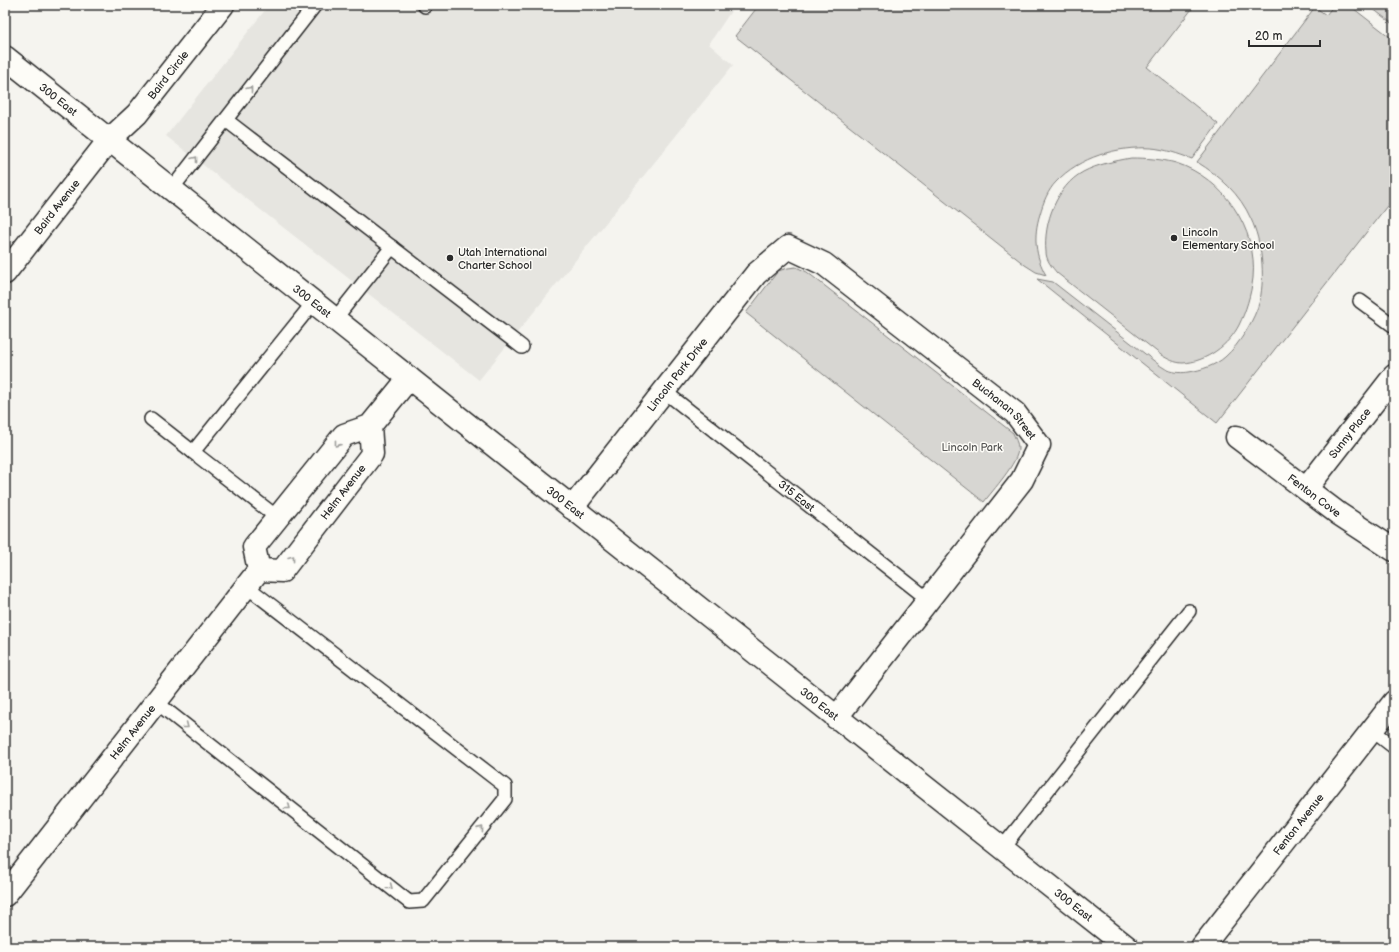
<svg xmlns="http://www.w3.org/2000/svg" width="1399" height="952" viewBox="0 0 1399 952" font-family="'Balsamiq Sans',sans-serif">
	<rect width="100%" height="100%" fill="#f5f4ef"/>
	<filter id="ink" filterUnits="userSpaceOnUse"><feTurbulence type="fractalNoise" baseFrequency=".025" numOctaves="2"/><feDisplacementMap in="SourceGraphic" scale="8" xChannelSelector="R" yChannelSelector="G"/><feConvolveMatrix kernelMatrix="1 2 1 2 8 2 1 2 1" color-interpolation-filters="sRGB"/></filter>
	<g filter="url(#ink)">
		<path fill="#e6e5e0" d="M269,5H735L709,44L733,65L479,380L166,136Z"/>
		<path fill="#d7d6d2" stroke="#81807e" d="M759,5H1195L1147,67L1218,124L1192,159C1179,154 1164,149 1151,148C1118,146 1079,157 1056,182C1048,190 1043,203 1040,214C1033,236 1035,256 1046,275L1036,272L1025,265L735,36Z
			M1334,5H1349L1394,40V197L1217,423L1037,279L1053,282L1158,364C1161,366 1165,369 1168,370C1175,373 1183,373 1189,372C1202,370 1216,365 1225,357C1240,344 1255,319 1260,300C1265,275 1262,242 1251,219C1240,194 1220,176 1197,162L1315,7L1326,15Z
			M1368,5H1394V25Z
			M1131,158C1146,158 1161,159 1176,163C1223,178 1258,229 1253,278C1251,294 1246,311 1239,325C1229,345 1206,362 1183,363C1175,363 1168,359 1161,355L1057,273C1052,267 1046,260 1046,252C1043,223 1057,186 1083,172C1098,164 1115,161 1131,158Z
			M796,267L807,272L1013,433C1015,438 1018,443 1018,448C1019,462 992,491 984,502L746,313L778,271L788,268Z"/>
		<g fill="none" stroke-linecap="round" stroke-linejoin="round">
			<g stroke="#2b2b2b" stroke-width="16">
				<g id="service">
					<path d="M424,5L425,6"/>
					<path d="M226,120L522,347"/>
					<path d="M171,190L315,5"/>
					<path d="M1360,301L1394,326"/>
					<path d="M335,319L392,247"/>
					<path id="s1" d="M664,391L929,600"/>
					<path d="M151,419L193,452"/>
					<path d="M278,518L193,452L313,303"/>
					<path d="M156,702L409,902L423,901L505,799V786L246,586"/>
					<path d="M1372,730L1394,747"/>
					<path d="M1002,848L1189,611"/>
				</g>
			</g>
			<g stroke="#2b2b2b" stroke-width="25">
				<g id="minor">
					<path id="s2" d="M5,273L109,140L137,114L223,5"/>
					<path id="s3" d="M1237,437L1339,514L1394,550"/>
					<path id="s4" d="M1306,489L1394,376"/>
					<path id="s5" d="M572,508L756,274L788,247L824,264L1015,413L1039,445L1022,480L836,718"/>
					<path id="s6" d="M259,570L282,571L372,454L370,426"/>
					<path id="s7" d="M5,895L259,570L254,547L344,435L370,426L409,378"/>
					<path id="s8" d="M1202,947L1394,702"/>
				</g>
			</g>
			<g stroke="#2b2b2b" stroke-width="25">
				<g id="tertiary">
					<path id="s9" d="M5,57C379,354 752,651 1127,947"/>
				</g>
			</g>
			<use href="#service" stroke="#fdfcf7" stroke-width="13"/>
			<use href="#minor" stroke="#fdfcf7" stroke-width="22"/>
			<use href="#tertiary" stroke="#fdfcf7" stroke-width="22"/>
		</g>
		<defs><path id="oneway-chevron" d="M-2-3.5L2.5 0L-2 3.5" fill="none" stroke-width="1.6" stroke-linecap="round" stroke-linejoin="round"/></defs>
		<g stroke="#9e9e9b">
			<use href="#oneway-chevron" transform="translate(250 89) rotate(-52)"/>
			<use href="#oneway-chevron" transform="translate(195 159) rotate(-52)"/>
			<use href="#oneway-chevron" transform="translate(337 444) rotate(128)"/>
			<use href="#oneway-chevron" transform="translate(292 558) rotate(-52)"/>
			<use href="#oneway-chevron" transform="translate(186 726) rotate(38)"/>
			<use href="#oneway-chevron" transform="translate(288 807) rotate(38)"/>
			<use href="#oneway-chevron" transform="translate(481 829) rotate(-51)"/>
			<use href="#oneway-chevron" transform="translate(390 887) rotate(38)"/>
		</g>
	</g>
	<g fill="#2b2b2b" stroke="#fdfcf7" stroke-width="1.5">
		<circle cx="1174" cy="238" r="4"/>
		<circle cx="450" cy="258" r="4"/>
	</g>
	<g text-anchor="middle" stroke-width="3" stroke-linejoin="round" paint-order="stroke">
		<g font-size="11" fill="#2b2b2b" stroke="#fdfcf7">
			<text dy="4" stroke="none"><textPath href="#s2" startOffset="257">Baird Circle</textPath></text>
			<text dy="4" stroke="none"><textPath href="#s9" startOffset="68">300 East</textPath></text>
			<text dy="4" stroke="none"><textPath href="#s2" startOffset="84">Baird Avenue</textPath></text>
			<text dy="4" stroke="none"><textPath href="#s9" startOffset="392">300 East</textPath></text>
			<text dy="4" stroke="none"><textPath href="#s5" startOffset="170">Lincoln Park Drive</textPath></text>
			<text dy="4" stroke="none"><textPath href="#s5" startOffset="611">Buchanan Street</textPath></text>
			<text dy="4" stroke="none"><textPath href="#s4" startOffset="71">Sunny Place</textPath></text>
			<text dy="4" stroke="none"><textPath href="#s6" startOffset="123">Helm Avenue</textPath></text>
			<text dy="4" stroke="none"><textPath href="#s1" startOffset="169">315 East</textPath></text>
			<text dy="4" stroke="none"><textPath href="#s3" startOffset="97">Fenton Cove</textPath></text>
			<text dy="4" stroke="none"><textPath href="#s9" startOffset="716">300 East</textPath></text>
			<text dy="4" stroke="none"><textPath href="#s9" startOffset="1040">300 East</textPath></text>
			<text dy="4" stroke="none"><textPath href="#s7" startOffset="207">Helm Avenue</textPath></text>
			<text dy="4" stroke="none"><textPath href="#s8" startOffset="156">Fenton Avenue</textPath></text>
			<text dy="4" stroke="none"><textPath href="#s9" startOffset="1364">300 East</textPath></text>
		</g>
		<g font-size="11" fill="#2b2b2b" stroke="#fdfcf7" text-anchor="start">
			<text x="1182" y="236">Lincoln<tspan x="1182" dy="13">Elementary School</tspan></text>
			<text x="458" y="256">Utah International<tspan x="458" dy="13">Charter School</tspan></text>
		</g>
		<g font-size="11" fill="#565655" stroke="#fdfcf7">
			<text x="972" y="451">Lincoln Park</text>
		</g>
	</g>
	<rect width="1399" height="952" fill="none" stroke="#fdfcf7" stroke-width="20"/>
	<rect x="10" y="10" width="1379" height="932" fill="none" stroke="#2b2b2b" stroke-width="1.5" filter="url(#ink)"/>
	<path d="M1249 40v6h71v-6" fill="none" stroke="#2b2b2b" stroke-width="2"/>
	<text x="1255" y="40" font-size="12" fill="#2b2b2b" stroke="#fdfcf7" stroke-width="3" paint-order="stroke">20 m</text>
</svg>
